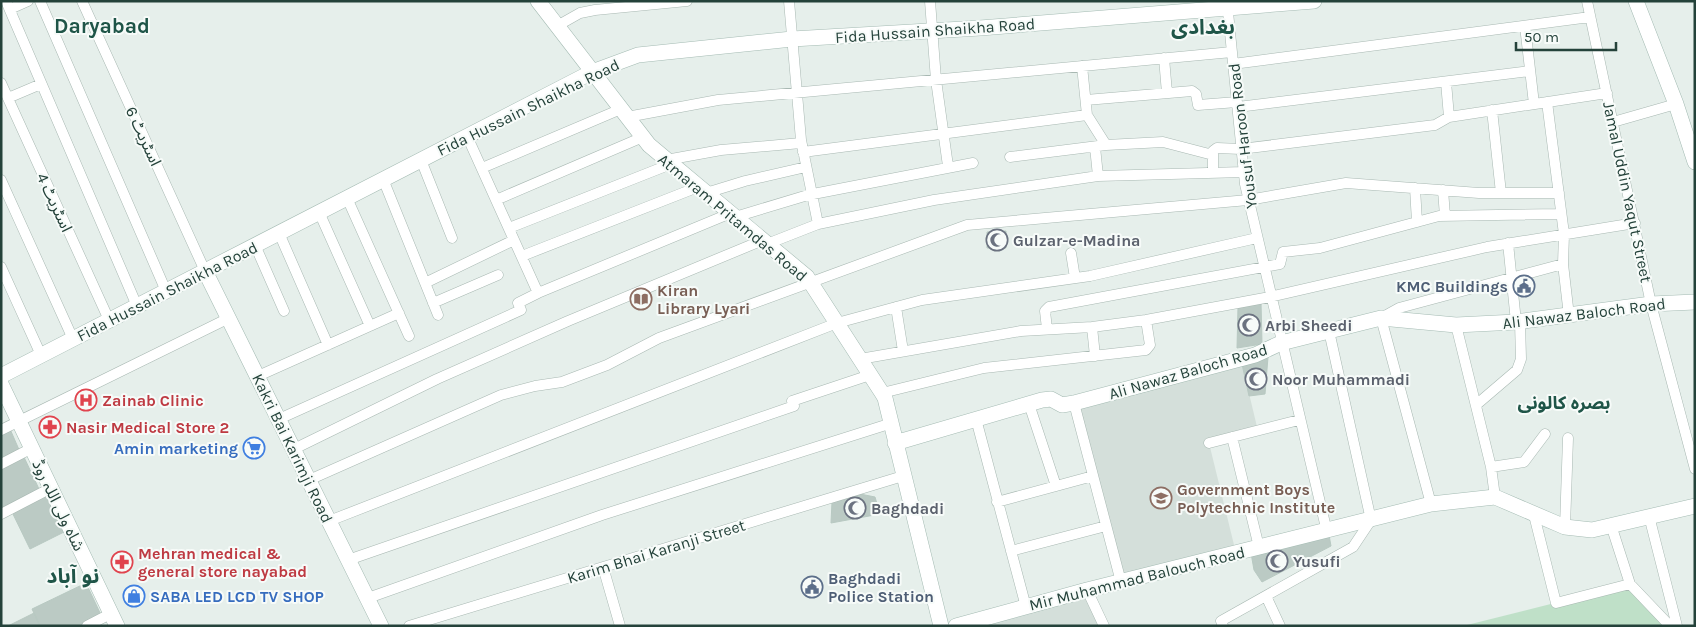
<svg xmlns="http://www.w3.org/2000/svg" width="1696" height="627" viewBox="0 0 1696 627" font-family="Karla,'Noto Sans Arabic',sans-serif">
	<rect width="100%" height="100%" fill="#e6efeb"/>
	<path fill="#d4dfda" d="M1242,364L1258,431L1209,443L1236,553L1121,582L1074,403Z
		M1087,590L1104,626H956Z"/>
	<path fill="#bfe0c8" d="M1630,584L1670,626H1463Z"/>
	<path fill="#bbcac4" stroke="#b8c9c2" d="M1006,231V248H987V232Z
		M1261,302L1262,344L1237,348L1238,307Z
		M1268,357L1265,394L1249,396L1242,364Z
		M10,429L20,452L1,462V433Z
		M23,455L39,489L1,508V466Z
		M47,494L66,531L30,549L11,510Z
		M860,494L875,497L880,514L831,523L832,502Z
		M1329,535L1331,546L1262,582L1254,570L1251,553Z
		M86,583L101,615L79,626H40L32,609Z
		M34,613L40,626H8Z"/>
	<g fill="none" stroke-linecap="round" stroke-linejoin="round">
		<g stroke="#a8b8b2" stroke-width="11">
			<path id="street" d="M6,1L137,306
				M40,1L166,291
				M82,1L205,271
				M789,1L801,140L818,224
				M930,1L936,80L948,166
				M1587,1L1651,304L1695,469
				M1227,2L1245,184L1327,532
				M10,9L28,1
				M557,26L580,13L595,10L687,1
				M1525,26L1534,104
				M1164,58L1167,93
				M1233,64L1590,17
				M1082,66L1087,115
				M1446,82L1449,117
				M1,83L109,320
				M8,98L41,84
				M1086,100L1192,91L1196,94L1198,105L1237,102
				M1547,102L1564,234L1563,264L1569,316
				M1238,107L1530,71
				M1492,110L1501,193
				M627,117L718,100L1232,52
				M1613,122L1676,104
				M467,136L538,293
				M1095,147L1098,176
				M803,152L1087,115L1106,145
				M1010,157L1106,145L1163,142L1213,155
				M421,160L452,238
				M666,160L721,150L801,143
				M482,168L621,109
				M1213,173V151L1217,148L1241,149L1435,125L1449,117L1607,93
				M383,179L438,315
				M1,180L73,339
				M1415,188L1417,222
				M1443,190L1445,216
				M706,193L745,181L806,167
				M347,198L409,336
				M496,200L643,137
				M319,212L370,326
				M735,217L808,195L973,163
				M509,228L671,164
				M279,233L328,345
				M1508,243L1516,322
				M767,244L818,224L934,200L1098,176L1244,172
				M255,245L284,311
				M1071,253L1075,278
				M522,256L698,187
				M1,267L41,355
				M425,283L514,240
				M433,303L498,275
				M896,307L903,351
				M1456,325L1491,467L1495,497
				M1092,327L1095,356
				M1047,329L1045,311L1049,307L1280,264L1283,252L1320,248L1439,216L1561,214
				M860,359L1021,331L1092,327L1146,320L1270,297L1487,247L1635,223
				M258,376L399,313
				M882,393L984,368L1146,350L1150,345L1146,320
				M1074,403L1121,582
				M1029,404L1056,486
				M1476,405L1517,370L1521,359L1520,322
				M279,419L521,310L518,303L538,293L731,213
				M976,419L1026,607
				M1,430L229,318
				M1232,437L1259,547
				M1209,443L1299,420
				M294,449L437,379L568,321L763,240
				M1,464L32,448
				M1491,467L1524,462L1545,434
				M309,480L501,395L535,386L562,382L607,365L659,338L967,225L1248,200L1346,183L1479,193H1559
				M997,502L1093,476
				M1431,504L1381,318L1399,308L1563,264
				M1,514L51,488
				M1534,515L1556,603L1630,584
				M1649,516L1677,626
				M329,521L837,323L922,300L1090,276L1257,238
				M1611,525L1630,584L1670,626
				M1565,527L1568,438
				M1011,551L1106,526
				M348,560L794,406L792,401L870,375
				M603,567L620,626
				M1087,590L1104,626
				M1266,596L1280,626
				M368,598L602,515L892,423
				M87,626L112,613
				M409,626L903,476
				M1223,626L1221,621L1353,547L1371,520L1329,331"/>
		</g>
		<g stroke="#a4bbb3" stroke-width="16">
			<path id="secondary" d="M538,1L649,145L807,277L882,393L885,398L941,626
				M1636,1L1676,104L1695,162
				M205,271L381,626
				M1,376L592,72L638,55L792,39L980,28L1314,1
				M1,384L117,626
				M895,443L1042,400L1051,399L1062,405L1074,403L1255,355L1281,343L1381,318L1456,325L1516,322L1651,304L1695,302
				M956,626L1087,590L1431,504L1495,497L1565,527L1592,530L1695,506"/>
		</g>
		<use href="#street" stroke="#fff" stroke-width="10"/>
		<use href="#secondary" stroke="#fff" stroke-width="15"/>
	</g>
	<defs>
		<g id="mosque-ring" transform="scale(1.125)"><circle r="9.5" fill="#f7fbf9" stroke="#6b7280" stroke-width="1.5"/><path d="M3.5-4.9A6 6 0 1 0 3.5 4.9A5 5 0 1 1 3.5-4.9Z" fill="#6b7280"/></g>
		<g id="civic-ring" transform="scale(1.125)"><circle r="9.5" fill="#f7fbf9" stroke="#5c6f8a" stroke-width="1.5"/><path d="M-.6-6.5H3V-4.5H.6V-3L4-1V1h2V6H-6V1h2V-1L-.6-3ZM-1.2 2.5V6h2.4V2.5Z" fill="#5c6f8a"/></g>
		<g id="library-ring" transform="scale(1.125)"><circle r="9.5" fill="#f7fbf9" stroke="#8d6e63" stroke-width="1.5"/><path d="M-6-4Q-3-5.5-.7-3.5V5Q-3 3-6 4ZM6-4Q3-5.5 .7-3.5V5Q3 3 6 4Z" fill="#8d6e63"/></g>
		<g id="hospital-ring" transform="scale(1.125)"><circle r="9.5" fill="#f7fbf9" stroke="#e0444e" stroke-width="1.5"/><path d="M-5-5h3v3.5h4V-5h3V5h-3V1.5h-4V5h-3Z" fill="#e0444e"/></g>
		<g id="pharmacy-ring" transform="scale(1.125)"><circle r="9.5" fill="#f7fbf9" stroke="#e0444e" stroke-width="1.5"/><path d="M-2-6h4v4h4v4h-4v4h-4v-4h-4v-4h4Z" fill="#e0444e"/></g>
		<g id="supermarket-ring" transform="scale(1.125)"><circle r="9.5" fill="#f7fbf9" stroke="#3f7fe0" stroke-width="1.5"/><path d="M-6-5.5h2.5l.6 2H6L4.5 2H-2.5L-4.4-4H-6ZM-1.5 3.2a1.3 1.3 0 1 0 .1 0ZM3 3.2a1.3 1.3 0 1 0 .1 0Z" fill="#3f7fe0"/></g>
		<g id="school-ring" transform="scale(1.125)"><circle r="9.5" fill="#f7fbf9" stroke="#8d6e63" stroke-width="1.5"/><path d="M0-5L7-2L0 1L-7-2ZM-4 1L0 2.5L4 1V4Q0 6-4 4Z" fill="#8d6e63"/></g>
		<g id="shop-ring" transform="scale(1.125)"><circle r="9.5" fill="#f7fbf9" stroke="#3f7fe0" stroke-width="1.5"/><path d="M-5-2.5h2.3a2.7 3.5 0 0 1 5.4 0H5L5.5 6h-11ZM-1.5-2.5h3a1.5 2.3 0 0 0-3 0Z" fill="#3f7fe0"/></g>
	</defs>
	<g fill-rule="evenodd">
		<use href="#mosque-ring" x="997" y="240"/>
		<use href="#civic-ring" x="1524" y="286"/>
		<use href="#library-ring" x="641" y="299"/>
		<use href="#mosque-ring" x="1249" y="325"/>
		<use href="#mosque-ring" x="1256" y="379"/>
		<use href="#hospital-ring" x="86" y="400"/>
		<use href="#pharmacy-ring" x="50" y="427"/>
		<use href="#supermarket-ring" x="254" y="448"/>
		<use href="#school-ring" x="1161" y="498"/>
		<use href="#mosque-ring" x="855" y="508"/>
		<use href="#mosque-ring" x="1277" y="561"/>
		<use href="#pharmacy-ring" x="122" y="562"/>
		<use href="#civic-ring" x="812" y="587"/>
		<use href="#shop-ring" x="134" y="596"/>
	</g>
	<g text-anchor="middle" stroke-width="4" stroke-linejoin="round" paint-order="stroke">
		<g font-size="16" fill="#24423a" stroke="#f7fbf9">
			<text transform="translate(935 30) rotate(-4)" y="6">Fida Hussain Shaikha Road</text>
			<text transform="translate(528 107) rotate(-26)" y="6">Fida Hussain Shaikha Road</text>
			<text transform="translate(144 136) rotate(65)" y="6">اسٹریٹ 6</text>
			<text transform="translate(1242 136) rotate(-97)" y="6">Yousuf Haroon Road</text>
			<text transform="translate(1628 192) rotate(78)" y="6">Jamal Uddin Yaqut Street</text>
			<text transform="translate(55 202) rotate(65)" y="6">اسٹریٹ 4</text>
			<text transform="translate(733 217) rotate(40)" y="6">Atmaram Pritamdas Road</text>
			<text transform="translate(167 291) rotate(-27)" y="6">Fida Hussain Shaikha Road</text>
			<text transform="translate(1584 313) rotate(-7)" y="6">Ali Nawaz Baloch Road</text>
			<text transform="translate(1188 371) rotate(-16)" y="6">Ali Nawaz Baloch Road</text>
			<text transform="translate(293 448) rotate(64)" y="6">Kakri Bai Karimji Road</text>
			<text transform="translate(59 505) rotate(64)" y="6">شاہ ولی اللہ روڈ</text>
			<text transform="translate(656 551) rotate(-17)" y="6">Karim Bhai Karanji Street</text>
			<text transform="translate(1137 578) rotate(-14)" y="6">Mir Muhammad Balouch Road</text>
		</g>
		<g font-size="16" font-weight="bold" fill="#5b616d" stroke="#f7fbf9" text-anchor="start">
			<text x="1013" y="246">Gulzar-e-Madina</text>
			<text x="1265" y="331">Arbi Sheedi</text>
			<text x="1272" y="385">Noor Muhammadi</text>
			<text x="871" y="514">Baghdadi</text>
			<text x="1293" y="567">Yusufi</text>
		</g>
		<g font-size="16" font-weight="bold" fill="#4e5e75" stroke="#f7fbf9" text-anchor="end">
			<text x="1508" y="292">KMC Buildings</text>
			<text x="828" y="584" text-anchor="start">Baghdadi<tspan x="828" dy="18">Police Station</tspan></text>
		</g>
		<g font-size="16" font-weight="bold" fill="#785e54" stroke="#f7fbf9" text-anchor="start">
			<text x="657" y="296">Kiran<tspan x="657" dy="18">Library Lyari</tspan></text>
			<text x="1177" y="495">Government Boys<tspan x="1177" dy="18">Polytechnic Institute</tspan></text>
		</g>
		<g font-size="16" font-weight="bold" fill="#be3a42" stroke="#f7fbf9" text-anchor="start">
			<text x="102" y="406">Zainab Clinic</text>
			<text x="66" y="433">Nasir Medical Store 2</text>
			<text x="138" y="559">Mehran medical &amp;<tspan x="138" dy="18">general store nayabad</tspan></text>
		</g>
		<g font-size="16" font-weight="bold" fill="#366cbe" stroke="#f7fbf9" text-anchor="end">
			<text x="238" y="454">Amin marketing</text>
			<text x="150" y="602" text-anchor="start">SABA LED LCD TV SHOP</text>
		</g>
		<g font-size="18" font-weight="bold" fill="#1f5548" stroke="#f7fbf9">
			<text x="1564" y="409">بصرہ کالونی</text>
		</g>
		<g font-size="21" font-weight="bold" fill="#1f5548" stroke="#f7fbf9">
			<text x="102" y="33">Daryabad</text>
			<text x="1203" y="34">بغدادی</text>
			<text x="73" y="583">نو آباد</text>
		</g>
	</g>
	<rect width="1696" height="627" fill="none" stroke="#24423a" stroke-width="5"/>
	<path d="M1516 42v8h100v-8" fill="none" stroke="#24423a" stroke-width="2.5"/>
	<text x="1524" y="42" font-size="15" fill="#24423a" stroke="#f7fbf9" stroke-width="4" paint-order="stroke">50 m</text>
</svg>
